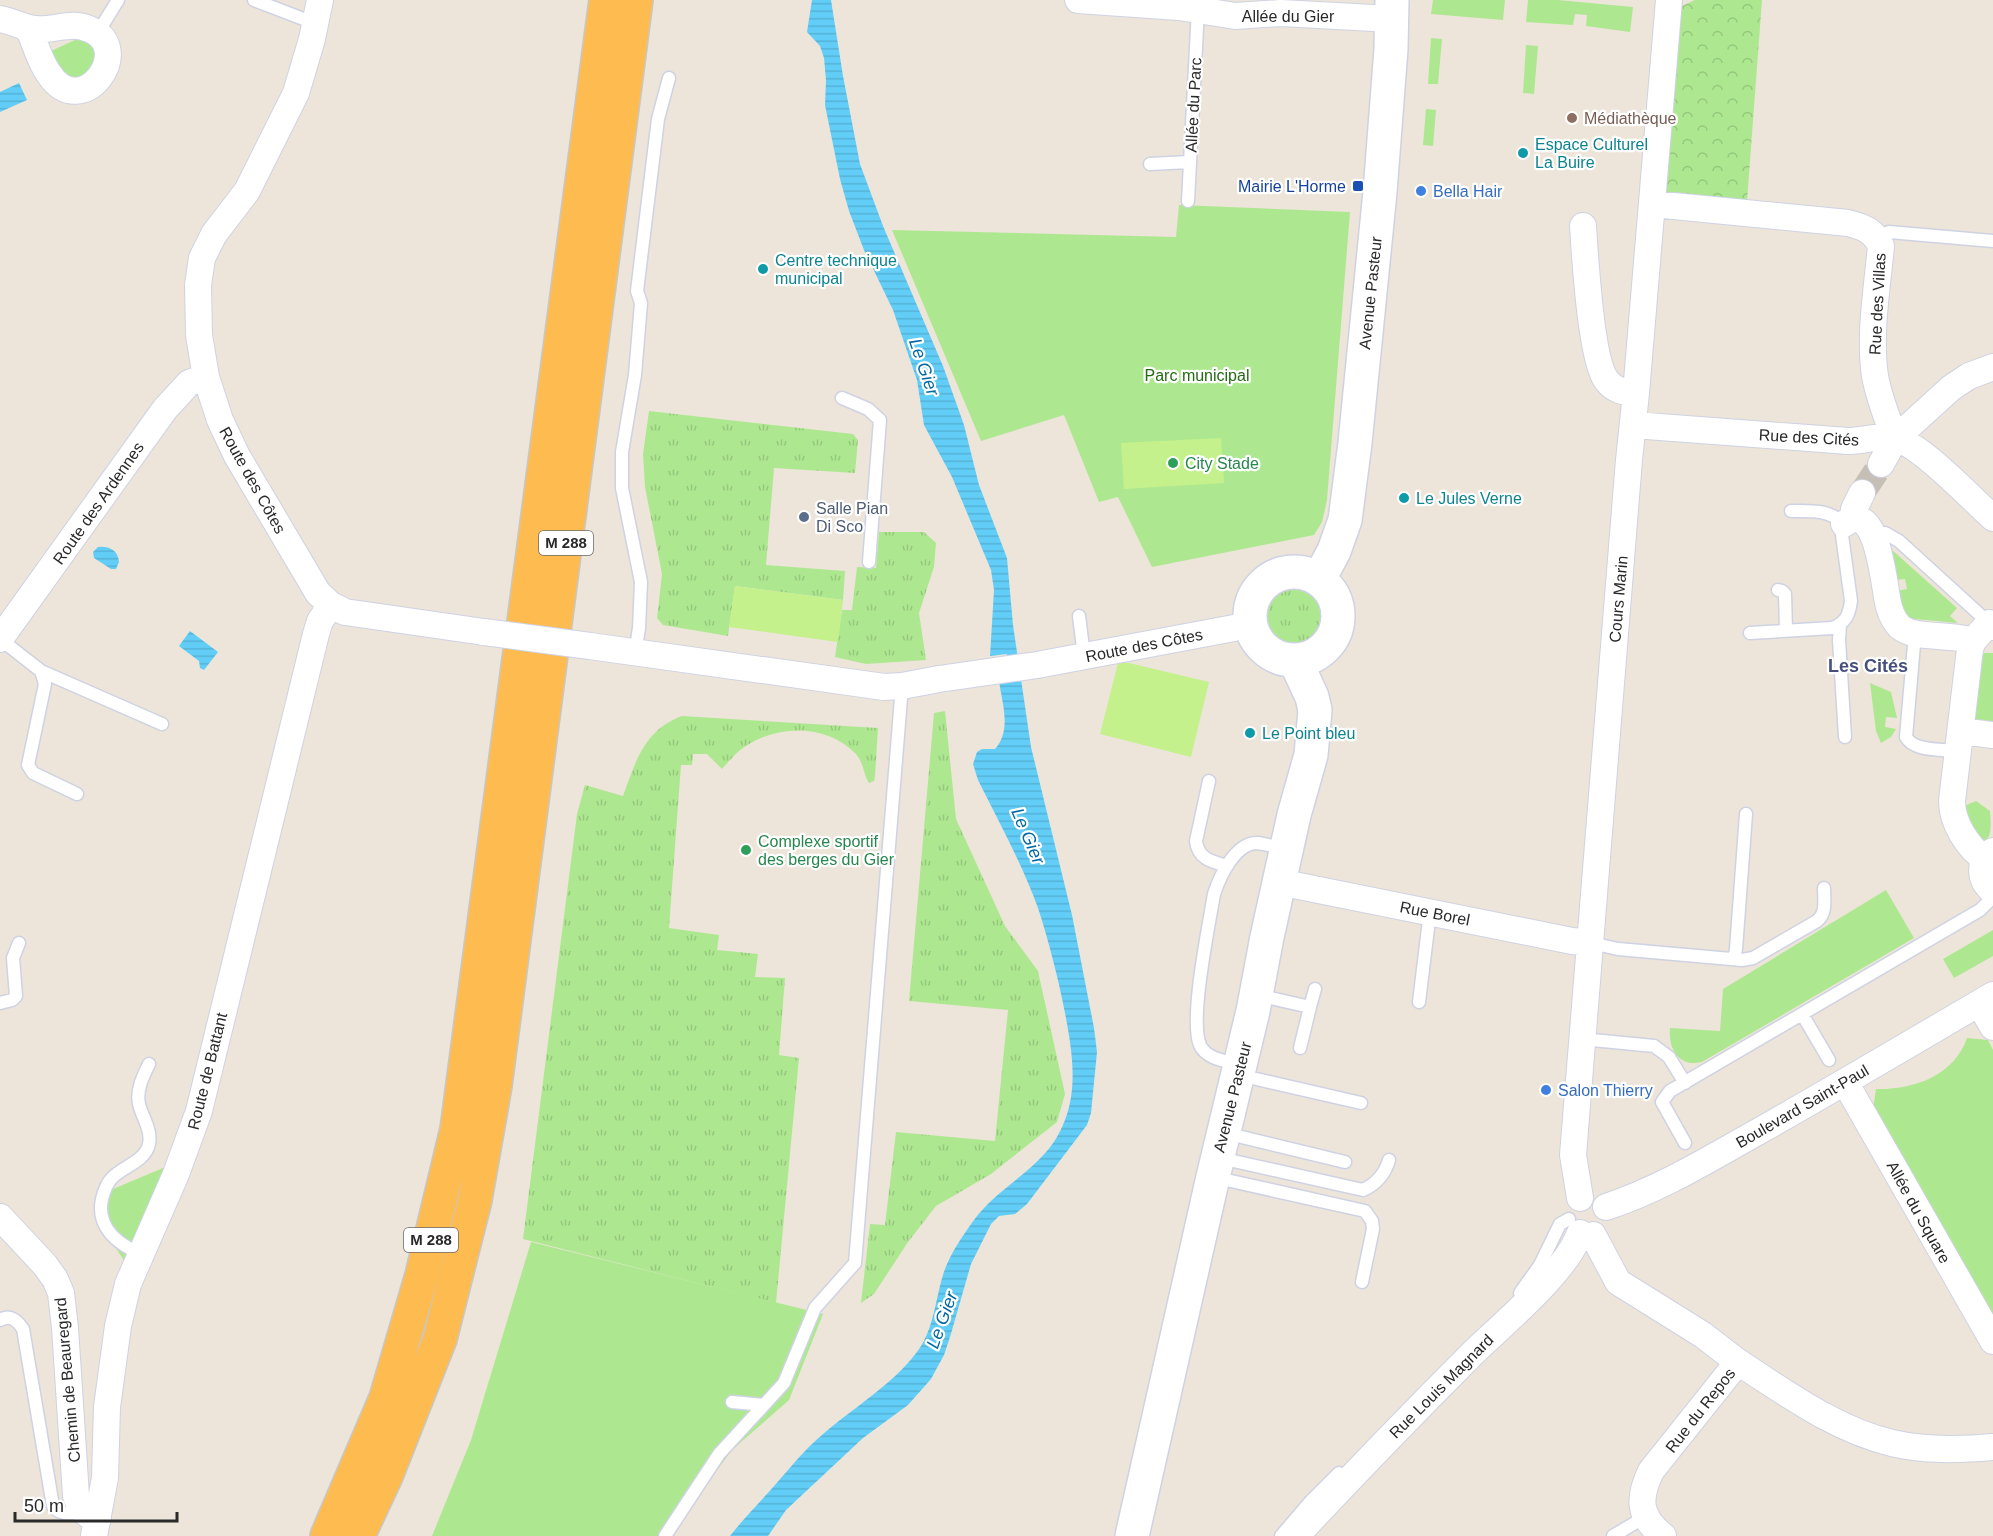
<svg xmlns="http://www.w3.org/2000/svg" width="1993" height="1536" viewBox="0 0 1993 1536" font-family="Helvetica,sans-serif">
	<defs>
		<pattern id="grass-tufts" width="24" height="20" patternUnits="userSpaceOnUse" patternTransform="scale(1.5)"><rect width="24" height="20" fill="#ade890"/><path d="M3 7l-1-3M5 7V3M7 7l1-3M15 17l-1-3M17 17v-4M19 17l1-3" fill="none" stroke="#95c77c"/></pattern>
		<pattern id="forest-crowns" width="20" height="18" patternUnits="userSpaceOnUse" patternTransform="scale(1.5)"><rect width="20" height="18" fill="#ade890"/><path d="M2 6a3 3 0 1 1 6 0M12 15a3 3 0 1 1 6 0" fill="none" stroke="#95c77c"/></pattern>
		<pattern id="water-rules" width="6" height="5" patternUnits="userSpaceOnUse" patternTransform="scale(1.5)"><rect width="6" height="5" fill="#62cef8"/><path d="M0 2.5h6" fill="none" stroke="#55b1d5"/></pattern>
	</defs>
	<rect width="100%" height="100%" fill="#ede5d9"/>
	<path fill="url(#grass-tufts)" d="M649,411L853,434L858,440L855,473L774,468L766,565L845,571L843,600L735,586L728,636L663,625L657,618L662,574L645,487L643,454Z
		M879,532H924L936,543L934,567L919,613L926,660L866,664L835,657L842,610H852L857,567L876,568Z
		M1263 615a29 29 0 1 1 58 0a29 29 0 1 1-58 0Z
		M945,711L956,819L1005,926L1038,971L1065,1094L1057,1122L991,1174L936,1206L908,1242L874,1294L861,1303L870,1224L885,1225L896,1132L995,1141L1008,1010L909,1001L934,713Z
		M682,716L878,728L875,776L874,781L869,783C863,774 864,763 856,754C828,725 783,724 749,744C738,750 730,760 722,769L707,754H693L692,765H681L669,928L719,935L717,950L758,954L755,977L785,978L779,1055L799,1058L776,1303L523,1239L577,814L585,785L623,796C636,761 644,730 682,716Z"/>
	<path fill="url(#forest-crowns)" d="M1695,0H1762L1747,201L1666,195L1678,14L1682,6Z"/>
	<path fill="#ade890" d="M1433,0H1505L1503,20L1431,14Z
		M1528,0H1558L1633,7L1630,32L1586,26L1587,15L1575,14L1573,25L1526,22Z
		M88,34L101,52L87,81L59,78L51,51Z
		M1431,38L1442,39L1438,84H1428Z
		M1526,45L1538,46L1534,94L1523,93Z
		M1426,109L1436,110L1433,146L1423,145Z
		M1179,205L1350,212L1327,500L1322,522L1314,535L1152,567L1118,497L1099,502L1064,415L981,441L892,230L1176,237Z
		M1892,550L1957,608L1950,616L1958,623L1905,618L1896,591L1907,589L1905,579L1894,580L1890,551Z
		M1984,653H1993V727L1973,725L1981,656Z
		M1870,683L1891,692L1897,718L1886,717L1885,727L1896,729L1891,737L1881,743L1876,731Z
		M1976,801L1990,811C1991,823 1993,843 1980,841L1962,807Z
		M1886,890L1914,938L1702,1062C1679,1068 1668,1049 1670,1028L1720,1031L1723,989Z
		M1993,930V956L1954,978L1943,959Z
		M1967,1038L1988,1040L1993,1050V1319L1873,1109L1876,1089C1913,1090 1954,1076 1967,1038Z
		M170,1165L126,1263L99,1224V1195Z
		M531,1242L823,1314L789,1400L732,1450L699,1494L672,1536H432L471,1440Z"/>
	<path fill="#c4f18b" d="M1221,438L1224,483L1124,489L1121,443Z
		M735,586L843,600L838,642L729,627Z
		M1118,663H1129L1209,682L1191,757L1100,734Z"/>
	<path fill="url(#water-rules)" d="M812,0H831L843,76L860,164L883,226L943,366L964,425L979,485L1007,558L1013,625L1031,747L1072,915L1094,1028L1097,1052L1091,1113L1087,1125L1027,1204L1015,1214L999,1216L991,1224L971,1264L950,1337L944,1355L931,1379L908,1405L863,1438L786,1510L768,1536H730C744,1518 760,1502 775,1485C790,1468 804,1450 822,1435C854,1407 891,1386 917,1352C934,1329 935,1301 943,1275C949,1255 962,1237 974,1220C997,1188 1037,1171 1057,1137C1080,1098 1073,1055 1065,1013C1058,978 1049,942 1038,908C1022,864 999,822 978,780L973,764L977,752L982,749H995C1012,730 1002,703 999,681L1008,680L1007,654L990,656L994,590L991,570L952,477L924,425L917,380L893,310L864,250L849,211L840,179L825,105L826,80L824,58L820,46L807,32Z
		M19,83L27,100L0,112V92Z
		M98,547C109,546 118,550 119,562L116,569H111L94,558L93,552Z
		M190,631L218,652L204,670L200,668L199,661L179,646Z"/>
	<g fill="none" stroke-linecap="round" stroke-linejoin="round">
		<path stroke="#c6bfb6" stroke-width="26" stroke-dasharray="26 13" stroke-linecap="butt" d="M1862,493L1881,464"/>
		<g stroke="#ced2e3" stroke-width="15">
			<path id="service" d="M254,0L306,20L315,22
				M97,34L118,0
				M1150,164L1189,162
				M1188,201L1198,9
				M1876,237L1889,232L1993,241
				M842,398L868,409L880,420L869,562
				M1873,534L1885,533L1899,541L1989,623
				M1778,590L1782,591L1785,594L1786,631
				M1079,616L1084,656
				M1840,625L1839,640L1845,737
				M1750,633L1832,628C1846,623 1849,615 1851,601L1842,535L1844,524C1829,509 1811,511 1791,511
				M1915,633L1906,737C1914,752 1943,749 1958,751
				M0,639L41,671L162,724
				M635,654L639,628L641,582L622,488V452L635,375L641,303L637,291L658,119L669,78
				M41,671L45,684L28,765L33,773L77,794
				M1209,781L1196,841C1198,859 1212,862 1227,866
				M1591,943L1618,949L1731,959L1735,955L1736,949L1746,814
				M1731,959L1742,960L1753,958L1817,921C1827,913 1824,900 1824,888
				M1257,995L1310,1007L1300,1048
				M1419,1002L1430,912
				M0,1003L12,1000L16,996L13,958L19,943
				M1310,1007L1315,989
				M1802,1014L1829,1060
				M1582,1039L1654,1046L1669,1057L1685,1083
				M1240,1065C1226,1061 1206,1059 1200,1045C1189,1020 1209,925 1214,894C1220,876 1235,843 1257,843C1267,844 1276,847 1285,849
				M1239,1075L1361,1103
				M1225,1133L1345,1162
				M1685,1143L1662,1102L1670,1091L1980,910L1993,897
				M1220,1158L1363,1190C1376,1184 1385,1174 1389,1160
				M1213,1177L1365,1211L1372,1221L1373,1229L1362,1282
				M141,1254C117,1244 96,1227 102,1199C104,1191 107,1183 112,1178C123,1166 145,1162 149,1144C152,1130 142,1117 139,1104C136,1090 143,1076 149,1064
				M1520,1293L1540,1265L1560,1224L1569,1219
				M0,1320C10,1314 17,1320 23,1329L53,1506C60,1516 73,1513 84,1513
				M732,1402L764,1405
				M665,1536L719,1454L784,1383L815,1308L855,1263L902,686
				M1281,1536L1311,1501L1339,1473
				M1613,1536L1645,1517"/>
		</g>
		<g stroke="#ced2e3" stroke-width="28">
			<path id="minor" d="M320,0L312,39L296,93L247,191L214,234L202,258L198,285L199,335L206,377L220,420L237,456L318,593L331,605L345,612L484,632
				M1078,0L1179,7L1235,16L1281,13L1392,19
				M0,19C12,21 25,28 35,29C54,31 71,21 89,29C137,48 82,124 49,74C40,62 36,46 30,32L25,27
				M1653,204L1848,223C1864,227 1874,231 1881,246C1877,289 1869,334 1875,376C1879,398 1887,418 1895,439
				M1583,226C1585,256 1591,362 1607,381C1615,391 1624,392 1636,393
				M1633,425L1848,441C1863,441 1880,435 1895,438C1921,445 1971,498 1993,518
				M1881,464L1895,439L1951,388L1969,376L1993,367
				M1853,519L1854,509L1862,493
				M1844,524C1879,496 1884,591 1889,607C1891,614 1895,622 1900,627C1916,640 1952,633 1973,641
				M0,639L165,409L189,383L206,377
				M590,646L884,687L902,686L939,679L1037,665L1250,625
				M1961,731L1993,735
				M1993,851C1978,862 1979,880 1993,891
				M1985,859C1967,847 1952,822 1952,801L1970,649L1973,641L1989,623L1993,627
				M1279,882L1572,941L1591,943
				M1979,1003L1993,1027
				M1845,1082L1993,1341
				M1580,1198L1573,1155L1629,460L1636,393L1669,0
				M1606,1207C1661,1189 1711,1158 1761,1130C1839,1086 1916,1040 1993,995
				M0,1217L45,1265L55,1279L61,1293L65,1328L76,1496C80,1508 85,1516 98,1519
				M1593,1235L1618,1282L1703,1335L1738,1362L1651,1471C1638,1498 1638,1516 1663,1536
				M1738,1362C1786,1393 1836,1430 1892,1443C1925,1451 1959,1450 1993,1447
				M94,1536L105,1478L107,1407L118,1326L128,1284L176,1174L199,1111L316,634L320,621L331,605
				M1296,1536C1354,1474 1414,1412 1474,1352C1505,1322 1566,1272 1580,1233"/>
		</g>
		<g stroke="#ced2e3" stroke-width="36">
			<path id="secondary" d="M1250 616a44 44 0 1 1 88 0a44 44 0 1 1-88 0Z
				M1319,579L1334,551L1345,520L1355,443L1380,192L1391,49L1392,0
				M1132,1536L1213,1177L1253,1011L1267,937L1294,815L1311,755L1315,710L1312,697L1295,660"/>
		</g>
		<g stroke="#c7c7c7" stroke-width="36">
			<path id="trunk" d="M327,1536L386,1398L422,1275L457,1129L606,0
				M358,1536L386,1476L440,1339L475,1200L495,1086L636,0"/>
		</g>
		<use href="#service" stroke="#fff" stroke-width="12"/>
		<use href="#minor" stroke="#fff" stroke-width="26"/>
		<use href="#secondary" stroke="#fff" stroke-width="33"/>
		<use href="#trunk" stroke="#febc50" stroke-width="33"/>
		<g stroke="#ced2e3" stroke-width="28" stroke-linecap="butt">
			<path id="minor-bridge" d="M484,632L590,646"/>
		</g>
		<use href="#minor-bridge" stroke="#fff" stroke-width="26"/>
	</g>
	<circle fill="#8d6e63" stroke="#fff" stroke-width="2" cx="1572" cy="118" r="6"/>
	<g fill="#0f9aa8" stroke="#fff" stroke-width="2">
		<circle cx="1523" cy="153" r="6"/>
		<circle cx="763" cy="269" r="6"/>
		<circle cx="1404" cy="498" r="6"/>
		<circle cx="1250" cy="733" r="6"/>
	</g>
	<rect fill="#1a4fb4" stroke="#fff" stroke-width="2" x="1352" y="180" width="12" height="12" rx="3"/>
	<g fill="#3f7fe0" stroke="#fff" stroke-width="2">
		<circle cx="1421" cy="191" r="6"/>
		<circle cx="1546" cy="1090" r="6"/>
	</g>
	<g fill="#2e9e5b" stroke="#fff" stroke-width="2">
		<circle cx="1173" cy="463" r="6"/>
		<circle cx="746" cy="850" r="6"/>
	</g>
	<circle fill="#5c6f8a" stroke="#fff" stroke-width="2" cx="804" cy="517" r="6"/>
	<g text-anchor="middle" stroke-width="4.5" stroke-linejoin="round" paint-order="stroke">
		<g fill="#fff" stroke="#696969" stroke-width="1.5">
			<rect x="539" y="531" width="54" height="24" rx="4.5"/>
			<rect x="404" y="1228" width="54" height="24" rx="4.5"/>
		</g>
		<g font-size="15" font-weight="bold" fill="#292929">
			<text x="566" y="548">M 288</text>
			<text x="431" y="1245">M 288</text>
		</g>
		<g font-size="16" fill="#292929" stroke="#fff">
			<text x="1288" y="22">Allée du Gier</text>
			<text transform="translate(1193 105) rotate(-87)" y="6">Allée du Parc</text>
			<text transform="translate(1370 293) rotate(-84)" y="6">Avenue Pasteur</text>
			<text transform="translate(1877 304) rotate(-87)" y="6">Rue des Villas</text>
			<text transform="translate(1809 437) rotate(3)" y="6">Rue des Cités</text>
			<text transform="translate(253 480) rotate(61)" y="6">Route des Côtes</text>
			<text transform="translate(98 503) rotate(-55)" y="6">Route des Ardennes</text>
			<text transform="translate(1618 599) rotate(-85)" y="6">Cours Marin</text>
			<text transform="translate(1144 645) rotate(-11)" y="6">Route des Côtes</text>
			<text transform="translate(1435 913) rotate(11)" y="6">Rue Borel</text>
			<text transform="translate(207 1071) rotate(-76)" y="6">Route de Battant</text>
			<text transform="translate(1232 1097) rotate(-76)" y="6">Avenue Pasteur</text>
			<text transform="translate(1802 1106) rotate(-30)" y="6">Boulevard Saint-Paul</text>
			<text transform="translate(1919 1212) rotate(61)" y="6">Allée du Square</text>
			<text transform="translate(67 1380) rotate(-95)" y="6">Chemin de Beauregard</text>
			<text transform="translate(1441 1386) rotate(-45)" y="6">Rue Louis Magnard</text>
			<text transform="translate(1700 1410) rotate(-52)" y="6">Rue du Repos</text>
		</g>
		<g font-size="16" fill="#785e54" stroke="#fff" text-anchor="start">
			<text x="1584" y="124">Médiathèque</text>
		</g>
		<g font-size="16" fill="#0d838f" stroke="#fff" text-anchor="start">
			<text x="1535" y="150">Espace Culturel<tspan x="1535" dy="18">La Buire</tspan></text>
			<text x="775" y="266">Centre technique<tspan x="775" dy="18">municipal</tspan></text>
			<text x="1416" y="504">Le Jules Verne</text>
			<text x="1262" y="739">Le Point bleu</text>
		</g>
		<g font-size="16" fill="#164399" stroke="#fff" text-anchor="end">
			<text x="1346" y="192">Mairie L'Horme</text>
		</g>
		<g font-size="16" fill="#366cbe" stroke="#fff" text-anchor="start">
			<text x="1433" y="197">Bella Hair</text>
			<text x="1558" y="1096">Salon Thierry</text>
		</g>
		<g font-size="16" fill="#246b14" stroke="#fff">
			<text x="1197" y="381">Parc municipal</text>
		</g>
		<g font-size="16" fill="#27864d" stroke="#fff" text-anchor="start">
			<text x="1185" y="469">City Stade</text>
			<text x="758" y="847">Complexe sportif<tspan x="758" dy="18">des berges du Gier</tspan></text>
		</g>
		<g font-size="16" fill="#4e5e75" stroke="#fff" text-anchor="start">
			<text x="816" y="514">Salle Pian<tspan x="816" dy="18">Di Sco</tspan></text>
		</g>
		<g font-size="18" font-style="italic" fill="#0269a3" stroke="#fff">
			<text transform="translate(924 367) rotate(71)" y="6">Le Gier</text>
			<text transform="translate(1028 836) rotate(67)" y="6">Le Gier</text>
			<text transform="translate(942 1320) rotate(-70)" y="6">Le Gier</text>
		</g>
		<g font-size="18" font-weight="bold" fill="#464f7d" stroke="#fff">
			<text x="1868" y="672">Les Cités</text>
		</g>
	</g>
	<path d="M15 1512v9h162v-9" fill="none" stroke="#292929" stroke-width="3"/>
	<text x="24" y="1512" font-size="18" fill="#292929" stroke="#ffffff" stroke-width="4.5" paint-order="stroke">50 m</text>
</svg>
